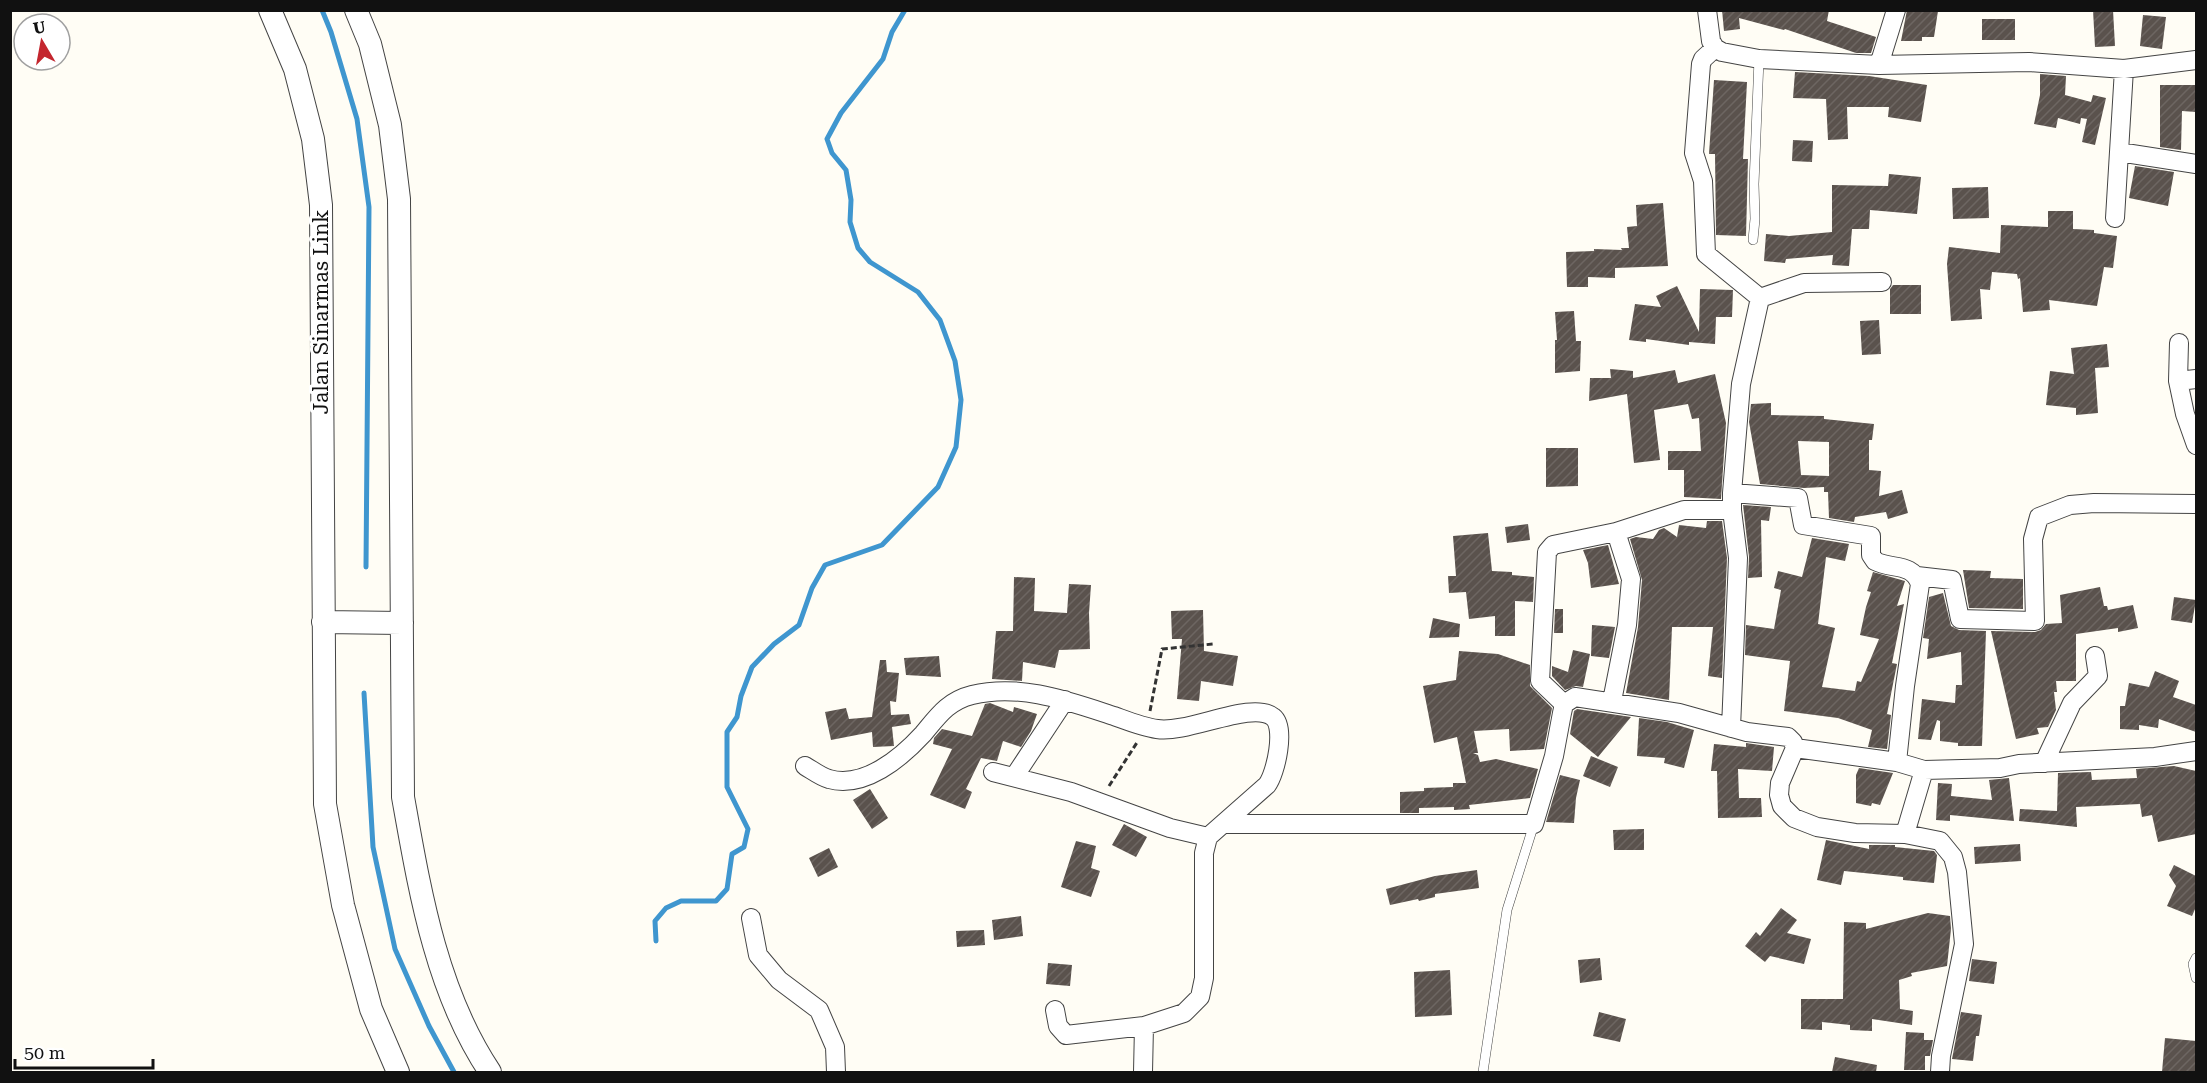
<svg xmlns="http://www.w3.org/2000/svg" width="2207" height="1083" viewBox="0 0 2207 1083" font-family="'Roboto Serif',serif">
	<defs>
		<pattern id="building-hatch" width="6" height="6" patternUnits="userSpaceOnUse" patternTransform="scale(1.5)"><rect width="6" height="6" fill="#5a524d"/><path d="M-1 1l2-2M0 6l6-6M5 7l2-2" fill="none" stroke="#6d6662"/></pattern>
	</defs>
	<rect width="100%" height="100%" fill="#fffdf5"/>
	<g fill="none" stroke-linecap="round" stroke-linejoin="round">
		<path stroke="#3f96cf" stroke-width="5" d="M322,10L331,32L357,119L369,207L366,567
			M364,693L373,847L395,949L429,1026L454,1072
			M656,941L655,921L666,908L681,901H716L727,889L732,854L744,847L748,829L727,787V732L737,717L741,696L752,667L774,644L799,625L812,588L825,565L882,545L938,487L956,447L961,400L955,361L940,320L918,292L870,262L858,248L850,222L851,200L846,170L832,153L827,139L841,113L883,59L892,32L905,10"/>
	</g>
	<path fill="url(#building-hatch)" fill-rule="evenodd" d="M1722,10H1829L1827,21L1876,37L1871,53H1856L1785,29L1784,30L1739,18L1740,29L1724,31Z
		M1907,10L1938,11L1934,37H1922V41H1901Z
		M2093,10H2113L2115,46L2095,47Z
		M2143,15L2166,17L2162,49L2140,46Z
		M1982,19H2015V40H1982Z
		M1795,72L1869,76L1927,85L1921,122L1888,117L1889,107H1847L1848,139L1828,140L1826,99L1793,98Z
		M2040,74L2066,76L2065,95L2091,102L2093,95L2106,98L2095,145L2082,142L2087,119L2081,118L2080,124L2058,118L2056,128L2034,124L2040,95Z
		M1714,80L1747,82L1743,159H1748L1746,236L1716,235L1715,154H1709Z
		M2160,85H2196V112L2182,111L2181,150L2160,147Z
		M1793,140L1813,141L1812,162L1792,161Z
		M2135,166L2174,172L2168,206L2129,198Z
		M1889,174L1921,177L1917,214L1870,210L1869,229H1852L1849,266L1832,265L1833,255L1786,259L1785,263L1764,261L1766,234L1789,236L1832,232V185L1888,186Z
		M1988,187L1989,218L1953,219L1952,188Z
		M1663,203L1668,266L1615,268V278L1588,277V287H1567L1566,252L1594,251V249L1622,250L1621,248H1629L1627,227L1637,226L1636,205Z
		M2048,211H2073V229L2094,230V233L2117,236L2113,268L2104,267L2097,306L2049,300L2050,310L2023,312L2020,278L2018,279L2017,274L1992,272L1990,290L1980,289L1982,319L1951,321L1947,264L1949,247L2000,253L2001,225L2048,227Z
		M1893,285H1921V314H1890V289Z
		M1677,286L1699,332L1700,289L1733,290L1732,317H1716L1715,344L1689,342V345L1646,339V342L1629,340L1635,304L1661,307L1656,296Z
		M1574,311L1576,341H1581L1580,371L1555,373V340H1557L1555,312Z
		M1879,320L1881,354L1862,355L1860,321Z
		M2107,344L2109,367L2095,368L2098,413L2076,415V408L2046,405L2050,371L2074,374L2071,348Z
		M1610,369L1633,371V378L1675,370L1678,383L1715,374L1726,423L1721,499L1684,497V470H1668V451H1701L1699,418L1692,419L1688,404L1654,410L1660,460L1634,463L1627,394L1589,401L1590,378H1611Z
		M1771,403V415L1824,416V419L1874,424L1872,440H1869V470L1881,471L1879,496L1902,490L1908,513L1888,519L1886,512L1855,517L1854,522L1829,518L1828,492H1824V487L1804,488L1760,484L1749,422L1751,404ZM1798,441L1829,442V476L1801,475Z
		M1546,448H1578V486L1546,487Z
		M1743,505L1771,507L1769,521L1761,520L1762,577L1748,578L1749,557Z
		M1707,521H1722L1727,558L1722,678L1708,676L1713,627H1672L1669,700L1626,693L1638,627L1642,580L1630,539L1636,537L1653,539L1659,530L1664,528L1677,537L1679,525L1706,528Z
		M1528,524L1530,540L1507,543L1505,527Z
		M1488,533L1492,571L1512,572V575L1534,577L1533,602L1515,601V636H1495V616L1469,619L1466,592L1449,593L1448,576H1456L1453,536Z
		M1812,538L1849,544L1845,561L1826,557L1818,624L1835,628L1822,687L1855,691L1857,681L1861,682L1879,639L1860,635L1866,607L1871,592L1867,591L1873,572L1905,581L1897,606L1904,604L1892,663L1897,664L1887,714L1891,715L1887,749L1868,747L1872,730L1838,718L1784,711L1790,661L1745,655L1746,625L1774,629L1781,590L1774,588L1778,571L1802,577Z
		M1608,545L1619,584L1591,588L1588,563L1583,550Z
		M1963,570L1991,571L1990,578L2023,579V609L1969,608Z
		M1014,577L1035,578L1034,611L1067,613L1069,584L1091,585L1089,613L1090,649L1059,650L1055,668L1023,662L1022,681L992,679L996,631H1013Z
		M2100,587L2104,606H2107L2108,610L2133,605L2138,628L2118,632V628L2076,634V681H2056L2057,692H2054L2056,710L2048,727L2037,728L2039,734L2016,739L1991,631L2035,632L2041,630L2046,624L2062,623L2060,595Z
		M1943,593L1951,626L1959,630L1986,631L1982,746H1958V743L1940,741V721L1937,720L1931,740L1918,739L1922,699L1955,703L1956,685H1962L1961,652L1927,659L1929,639L1923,638L1929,597Z
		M2174,597L2196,600L2192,623L2171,620Z
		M1555,609H1563V633H1554Z
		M1203,610L1204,651L1238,656L1233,686L1201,681L1199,701L1177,699L1182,639H1172L1171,611Z
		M1433,618L1460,624L1459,637L1429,638Z
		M1592,625L1615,627L1609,658L1591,656Z
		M1573,650L1590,654L1583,687L1576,686L1565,690L1552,676V666L1568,672Z
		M1459,651L1498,654L1530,665V686L1552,708L1544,749L1510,751L1509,729L1474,731L1478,753H1473L1478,755L1480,762L1496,759L1538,769L1530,798L1469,805L1470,809L1454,810V807L1419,808V813H1400V792L1424,791V788L1453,787V783H1466L1457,737L1434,743L1423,686L1456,680Z
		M939,656L941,677L906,675L904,658Z
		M880,660H886L887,672L899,673L896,702L890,701L891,715L909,714L911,724L892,727L894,746L873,747L872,732L831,740L825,712L846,708L849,719L872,717Z
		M2155,671L2179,681L2173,697L2196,705V732L2159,719L2158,728L2139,725V730L2120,729V706H2125L2129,683L2149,687Z
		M990,703L1013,712L1014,707L1037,714L1031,731L1021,747L1003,741L997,761L981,758L966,789L972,792L965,809L930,795L952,749L933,744L934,738L942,729L972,736L985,704Z
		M1577,709L1631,717L1598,757L1570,734L1574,711Z
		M1639,718L1667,722L1694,730L1684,768L1664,763L1665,758L1637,756Z
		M1746,743L1774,747L1772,771L1738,769L1739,798H1761L1762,817L1718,818L1717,771H1711L1714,744L1746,747Z
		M1591,756L1618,767L1610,787L1583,776Z
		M2174,766L2196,771V834L2158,842L2152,815L2142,817L2140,804L2076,807L2077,827L2019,821L2020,809L2057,811L2058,773L2091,772L2092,780L2137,778L2136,769Z
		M1859,768L1893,773L1880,805L1872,803L1871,806L1856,803V775Z
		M1560,775L1580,780L1576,798L1574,823L1546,822Z
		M2009,778L2014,821L1950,815V821L1936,820L1938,783L1952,784L1951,796L1992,800L1989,780Z
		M870,789L888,818L872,829L853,800Z
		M1124,824L1147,837L1136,857L1112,845Z
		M1644,829V850H1614L1613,830Z
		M1826,840L1869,849V845H1895V847L1934,851L1937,855L1934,883L1903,880V877L1844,871L1841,885L1817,880Z
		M1076,841L1096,846L1091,868L1100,871L1091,897L1061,887Z
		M2020,844L2021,861L1975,864L1974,847Z
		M829,848L838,867L818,877L809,858Z
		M2174,865L2196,876V907L2192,916L2167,906L2176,886L2169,875Z
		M1477,870L1479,888L1435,894V897L1419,901L1418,899L1390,905L1386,889L1435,876Z
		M1781,908L1797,920L1787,933L1811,939L1804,964L1770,956L1765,962L1745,946L1756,932L1760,936Z
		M1928,913L1950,916L1951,929L1947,966L1911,973L1912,976L1899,980L1900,1009L1913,1011L1912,1025L1872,1019V1031L1850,1030V1025L1822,1022V1030L1801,1029V999H1843L1844,922L1866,923V929Z
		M1021,916L1023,936L994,940L992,920Z
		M984,930L985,945L957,947L956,931Z
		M1600,958L1602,980L1580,983L1578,960Z
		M1972,959L1997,962L1994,984L1969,981Z
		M1048,963L1072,965L1070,986L1046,984Z
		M1450,970L1452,1015L1415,1017L1414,972Z
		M1599,1012L1626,1019L1620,1042L1593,1036Z
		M1961,1012L1982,1015L1979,1036H1976L1973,1061L1952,1059Z
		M1906,1032L1924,1033V1040H1933L1930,1056H1925V1070H1904Z
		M2165,1038L2196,1041V1072H2162Z
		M1835,1057L1877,1065L1876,1072H1832Z"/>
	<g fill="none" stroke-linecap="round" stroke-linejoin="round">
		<g stroke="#444" stroke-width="10">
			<path id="service" d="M1753,240L1755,219L1754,184L1759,59
				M2196,958L2193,964L2196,978
				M1483,1072L1507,910L1534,824"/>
		</g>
		<g stroke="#444" stroke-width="20">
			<path id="minor" d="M1707,10L1711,41L1715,48L1722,52L1759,59L1879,65L2029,62L2124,69L2196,60
				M1715,48L1703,59L1701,64L1694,153L1703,181L1706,254L1760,298L1741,384L1732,493V510L1738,558L1731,728
				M1879,65L1896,10
				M2119,152L2196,164
				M2115,218L2124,69
				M1760,298L1804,283L1882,282
				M2179,343L2178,381L2185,414L2196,445
				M2178,381L2196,379
				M1732,493L1798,498L1803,525L1871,536V555L1875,561C1892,570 1912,562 1920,584L1905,686L1897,762
				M1917,576L1952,580L1960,619L2035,621L2033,539L2039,517L2070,505L2094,503L2196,504
				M1612,701L1627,625L1631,579L1616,532
				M1564,704L1540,681L1547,552L1553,545L1616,532L1684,510H1732
				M1795,748L1897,762L1924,770L2000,768L2019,764L2155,757L2196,751
				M2044,763L2072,703L2098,676L2095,656
				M805,766C812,770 821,777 829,779C864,789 901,758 923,734C938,716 948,701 972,695C1020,683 1068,701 1114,716C1128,721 1143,727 1157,729C1188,734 1252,700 1273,717C1286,727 1276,773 1267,785L1208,837L1204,853V978L1200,997L1184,1013L1144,1026L1143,1072
				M993,772L1071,792L1170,828L1208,837
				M1014,777L1065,700
				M1224,824H1534L1554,756L1562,713L1564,704L1575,697L1679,713L1747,732L1788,737L1793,742L1795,748L1780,783L1779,795L1782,806L1794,818L1817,827L1855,833L1905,834L1940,841L1953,857L1957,872L1964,944L1941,1056L1940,1072
				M1905,834L1924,770
				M751,918L758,955L779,980L819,1010L835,1047L836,1072
				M1055,1010L1058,1026L1066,1035L1144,1026"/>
		</g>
		<g stroke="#444" stroke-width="24">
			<path id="tertiary" d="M270,10L295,69L313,139L321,205L325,804L343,905L371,1009L398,1072
				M356,10L370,44L390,125L399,199L403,797C420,892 436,991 490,1072
				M323,622L402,623"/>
		</g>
		<path stroke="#333" stroke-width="3" stroke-dasharray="6 3" stroke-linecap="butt" d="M1150,711L1162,649L1213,644
			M1109,786L1138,741"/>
		<use href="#service" stroke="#fff" stroke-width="9"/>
		<use href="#minor" stroke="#fff" stroke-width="18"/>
		<use href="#tertiary" stroke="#fff" stroke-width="22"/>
	</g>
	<g text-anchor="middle" stroke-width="6" stroke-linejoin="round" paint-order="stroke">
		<g font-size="21" fill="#111" stroke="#fff">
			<text transform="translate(321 312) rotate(-90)" y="7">Jalan Sinarmas Link</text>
		</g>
	</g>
	<rect width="2207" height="1083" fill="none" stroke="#111111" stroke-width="24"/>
	<g transform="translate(42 42) rotate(350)"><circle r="28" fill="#ffffff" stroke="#a0a0a0" stroke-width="1.5"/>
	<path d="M0-4.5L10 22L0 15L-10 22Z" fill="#c4262e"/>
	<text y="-9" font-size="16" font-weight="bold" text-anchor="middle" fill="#111111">U</text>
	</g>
	<path d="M15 1059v9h138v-9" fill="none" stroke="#111111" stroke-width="3"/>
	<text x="24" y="1059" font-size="18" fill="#111111" stroke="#ffffff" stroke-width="4.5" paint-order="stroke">50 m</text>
</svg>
